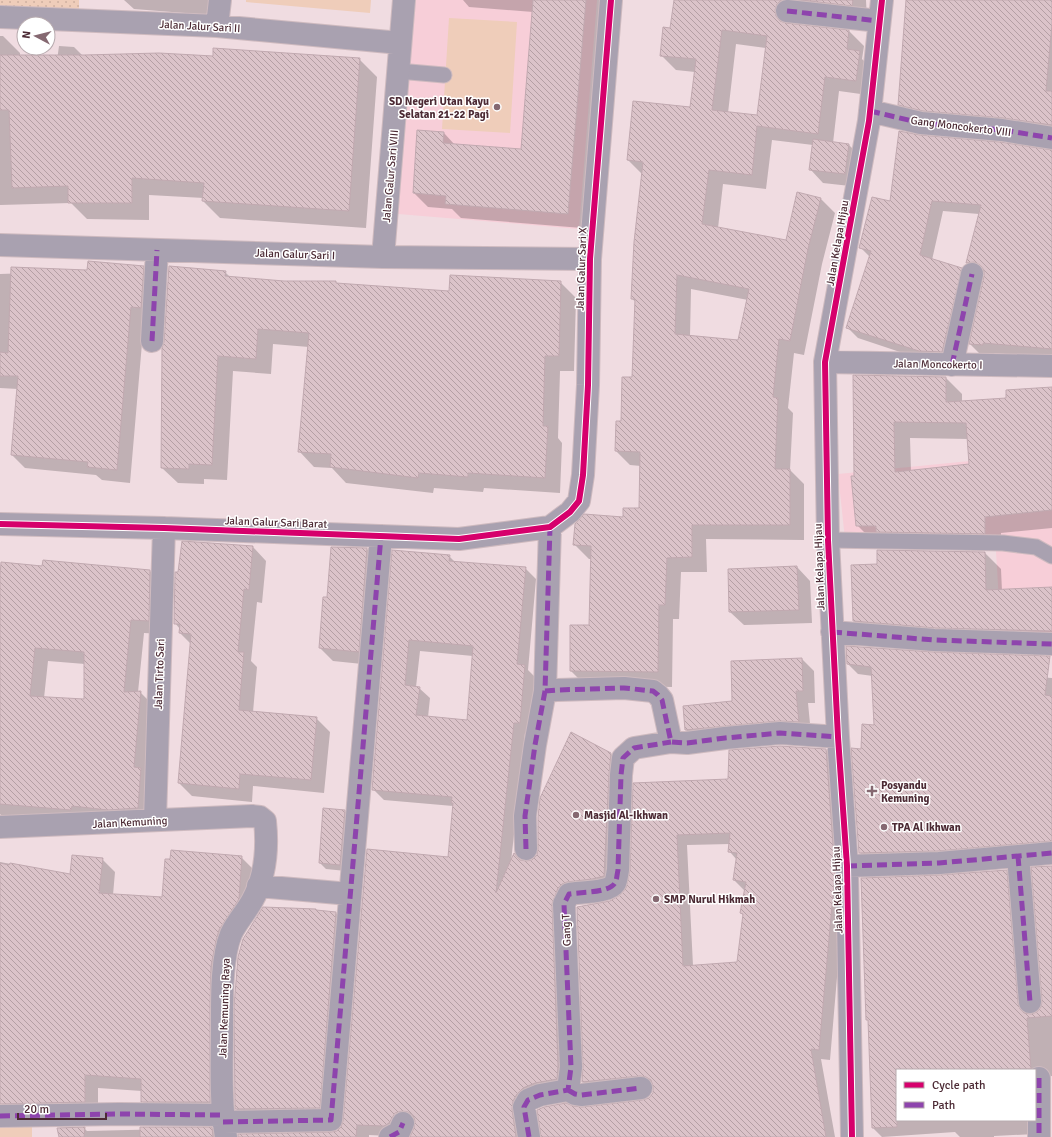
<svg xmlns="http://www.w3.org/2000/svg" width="1052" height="1137" viewBox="0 0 1052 1137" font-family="Signika,sans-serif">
	<defs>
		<pattern id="green-dots" width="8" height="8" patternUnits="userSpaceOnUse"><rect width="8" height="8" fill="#efcdba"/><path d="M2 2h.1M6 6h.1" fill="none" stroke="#cfb0a0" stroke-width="1.8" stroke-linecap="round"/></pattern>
		<pattern id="building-back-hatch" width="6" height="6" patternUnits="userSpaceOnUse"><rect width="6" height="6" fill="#dbc3c9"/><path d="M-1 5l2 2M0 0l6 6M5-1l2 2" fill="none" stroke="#b49fa4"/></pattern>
	</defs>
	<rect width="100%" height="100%" fill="#f0dce1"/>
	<path fill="#f7ced8" d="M414,0H597L579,229L398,214Z
		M1052,453V633L1001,635L995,535L845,539L838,474Z"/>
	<path fill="url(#green-dots)" d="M0,0H79V11L0,8Z"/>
	<path fill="#efcdba" d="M246,0H371L370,13L246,2Z
		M449,18L517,22L510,133L442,129Z
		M0,1124L32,1127V1137H0Z"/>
	<path fill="#0003" fill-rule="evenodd" d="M124,0H211L210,15L134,9Z
		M463,0H601L582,228L461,218L452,209L428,207L414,193L444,133L455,145L521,150L533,12L469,7Z
		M675,0H866L867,20L792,18L789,25L849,31L864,46L862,59L868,65V95L839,91L833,143L849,145L862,158L859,187L823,183L810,169L813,145L772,140L766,189L723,184L718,228L786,242L820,198L835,213L822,264L804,355L794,353L788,408L793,413L790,470L804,484V540L706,539L707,572H681L679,619H673L672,687L585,685L571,671L590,626L591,559H589L574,544L640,509L641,466L630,465L616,451L622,422L633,378L636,302L632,299L642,174L628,160L691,109L695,72L676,70L661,55L671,29ZM736,44L766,48L758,116L728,113ZM691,289L748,300L739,341L690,336Z
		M907,0H1052V134L910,115L899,104Z
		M0,36H3L20,53V56L51,104L59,46L74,47L91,64L214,57L359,59L377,77L366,228L220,218L203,201L204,198L149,195V220L87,219L71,203L0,205Z
		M920,136L1052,151V358L994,353L993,356L981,355L970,344L985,276V272L978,274L967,263L979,214L943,211L932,260L961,269L972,280L953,362H930L858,338L847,327L870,257L860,247L891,202Z
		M143,267L157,281L144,320L130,483L102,480L96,475L25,468L12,455L18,389L0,388V274L88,271Z
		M225,272L230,277L284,282H336L338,284L450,292L560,282L576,298L574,371H560L558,438L562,443L560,493L484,488L483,492L434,488L433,493L346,483L332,468L314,467L299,451L309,347L273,344L271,374L233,371L227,480L204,479V484L178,483L162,468Z
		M854,376L946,378L962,394V402L1007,399L1052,388V528L1001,533V550L874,542L857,525ZM910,438L969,439L970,465L911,471Z
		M253,547L266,561L262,603L257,602L251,661L257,667L253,712L316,718L330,732L324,793L253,786L252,802L192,796L179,783L191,644L180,633V629L175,623Z
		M332,548L367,549L380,563L372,665L333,661L320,648L328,598Z
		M393,551L449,556L455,562L525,568L536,579L528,670L535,677L531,734L525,733L511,862L515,855L522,861H533L538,855L610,753L621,764L615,887L573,894L569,1078L534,1099L525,1137H411L416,1122H412L401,1111L392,1089L390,1136L369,1135V1137H239L331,1134L338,1132L343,1127L449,858L453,806L384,800L373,789ZM420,651L473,656L468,721L428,717L430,698L419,688L416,687Z
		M985,553L1001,569L1002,591L1052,588V647L871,637L854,621Z
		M43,567L150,571L163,584L162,634L144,633L138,692H140L154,706L151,822L2,816L0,814V583ZM48,661L85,664V700L44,698Z
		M797,567L810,581L812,623L744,625L730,612Z
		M802,659L814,671L815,703H808L811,734L698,742L686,730L733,702Z
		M848,664L1052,678V851L870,863L860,853L862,750L875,726L873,676L858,674Z
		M826,750L837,761L845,883L830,1060L821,1059L835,1137H542L582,1108L643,1101L649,1099L654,1093V1087L651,1086L593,1093L583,1082L611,902L621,896L627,888L631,871L729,780ZM730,844V852L737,860L734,880L745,891L741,913L744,916L738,963L693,966L687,845Z
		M345,811L351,817L346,871L326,869L320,863Z
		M241,857L254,870L232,943L223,1115H155L142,1101V1091L98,1088V1115L0,1122V862L71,875L102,859L115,872L113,895L162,898Z
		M1052,867V1076L1044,1077L1036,1134L994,1136V1137H960L955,1132L882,1137L873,1128L869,1022L867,1019L940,876L1006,871L1017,881L1028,1015L1037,1013L1042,1008ZM897,1070H1035V1120H897Z
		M316,910L318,912L336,913L344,921L327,1115L244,1117L236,1109Z
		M84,1128L87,1131L212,1128L220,1137H60Z"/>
	<path fill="url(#building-back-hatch)" stroke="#c1a9b0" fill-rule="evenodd" d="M533,0H586L568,214L445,204L446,196L413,193L417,130L444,132L443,143L521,149Z
		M674,0H781L777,4L775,10L776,16L780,21L786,23L849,30L847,49L860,51L856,81L825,77L818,134L757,126L752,175L709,170L702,224L786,240L797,192L821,198L808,249L790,341L779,339L773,397L778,398L775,469H790V525H692V557L667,558L665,605H659L658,672L570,671V625H589L591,546L573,545L575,524L584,514L623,517V508H639L640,452L615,451L616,421H621L622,377H632L635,299H631L634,242L643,162L627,160L633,101L690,107L696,59L660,56L663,27L670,28ZM722,30L767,36L757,115L712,110ZM677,275L749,289L738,340L675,334Z
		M801,0H853L852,6Z
		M906,0H1052V24L1046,91H1052V125L1003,118L923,111L898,105Z
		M213,48L360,58L349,211L202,201L204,183L132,178V203H68V186L12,188L9,110H0V55H84L159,53L213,56Z
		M899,131L920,135L1000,142L1052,150V349L983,343V345L969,344L984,276V270L980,265L974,262L966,263L981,205L932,201L920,255L962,268L942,352L919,351L846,328L871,251L859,248L872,197L890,201Z
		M813,139L849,144L845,174L809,170Z
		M88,261L144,266L141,308L131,307L117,470L87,467L88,462L11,455L18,376H0V352L8,353L11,267L87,270Z
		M169,266L226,271L225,276L284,281H336V283L449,291L450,275L561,281L559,356H545L543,426H548L545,478L468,473V477L419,473L418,478L330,467L331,454L298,452L309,333L258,329L256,359L218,356L212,465L189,464V469L161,468L162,348L164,342Z
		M853,375L946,377V402L1006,398V390L1052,387V510L985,517V534L876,532V526H856L851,476H854ZM894,422L966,423L969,464L895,472Z
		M182,541L253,546L249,590L244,589L238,652H244L239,710L317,717L311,780L240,774L239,789L178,783L191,634L179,633L180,624H174L175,572H178Z
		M331,547L367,548L359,652L319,648L323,597H327Z
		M392,550L450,555L449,561L526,567L517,664L525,665L520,723H514L496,893L514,853L520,860L526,861L532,860L537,855L538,849V817L540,798L571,732L611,753L609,775L604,876L592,879L567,882L562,884L558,888L552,904L558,1066L557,1079L535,1083L523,1088L517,1094L513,1101L512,1109L516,1137H410L414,1128L415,1121L413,1115L408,1112L402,1111L395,1113L389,1123L384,1126L357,1125L356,1137H238V1134L331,1132L337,1131L341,1127L343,1121L367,849L448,857L453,803H451L452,797L372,790ZM409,640L473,646L467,720L416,715L420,687L405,685Z
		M877,550L985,552L986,590L1052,587V631L935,628L853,621L851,565L877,564Z
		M43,560L150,570L149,621L131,620L124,692L141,691L134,767L141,768L138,808L108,810L72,806L71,810L0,804V576L1,562L42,566ZM35,648L84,652V699L30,696Z
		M797,566L799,610L729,612L728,569Z
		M846,646L934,652L1050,656L1045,695L1052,696V841L938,851L859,853L851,748L861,749L862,724L874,725L871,667L847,664Z
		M802,658L803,691H796L799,722L779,721L685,730L683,706L732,701L731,661Z
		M780,746L826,749L835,872L819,1050L811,1049L826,1137H541L537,1110L544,1107L566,1103L573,1106L582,1107L642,1100L649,1098L653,1093V1086L651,1080L646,1077L640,1076L582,1082L583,1066L577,907L610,901L620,895L626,888L630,870L633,783L728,779L729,750ZM730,833L728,852L737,853L733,880L746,882L740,913L743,914L737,962L683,966L677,835Z
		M323,808L345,810L340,865L319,863Z
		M171,850L242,856L239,899L219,930L216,941L211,966L210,1006V1102H141V1079L85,1075V1102L0,1104V863L9,865L10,863L70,874L72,855L103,858L99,893L162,897L165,859H170Z
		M1052,866V1016L1027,1018L1031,1069L897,1070V1127L872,1128L868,1020H866L861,878L939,875L1007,870L1018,1003L1020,1009L1024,1013L1031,1014L1037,1012L1041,1007L1042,1001L1031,867Z
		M263,907L316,909V910L336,912L320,1108L235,1109L234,1006L238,957L243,939Z
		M85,1127L84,1137H59L57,1128Z
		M140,1127H212L213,1137H140Z"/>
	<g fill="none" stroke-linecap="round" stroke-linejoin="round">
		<g stroke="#cebabf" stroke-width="17">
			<path id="lane" d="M398,71L444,75
				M828,540L1003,543L1036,547L1052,556"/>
		</g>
		<g stroke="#cebabf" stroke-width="24">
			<path id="street" d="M787,11L879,21
				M0,17L217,26L400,43
				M217,26L220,0
				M870,111L921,123L1002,130L1052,138
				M0,245L383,257L590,259
				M383,257L404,0
				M152,341L157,250
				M825,362L1052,366
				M952,365L972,274
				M0,524L164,528L459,539L550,527L570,512L579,501L583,475L588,385L590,259L611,0
				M832,632L934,640L1052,644
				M545,691L557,690L624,688L653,691L658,695L662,700L671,742L687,743L725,738L780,733L838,737
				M155,820L164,528
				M0,827L252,816L260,817L265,821C268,849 266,876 252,901C246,912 236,923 231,934C221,958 222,1002 222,1028C222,1064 220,1101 226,1137
				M526,849L525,816L535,745L545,691L550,527
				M1018,856L1030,1002
				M847,866L939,863L1052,853
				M258,886L350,894
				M1039,1078V1137
				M568,1090L575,1094L581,1095L641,1088
				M0,1116L119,1114L222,1115
				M223,1122L331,1120L381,536
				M390,1137L399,1132L403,1123
				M529,1137L524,1107L528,1100L540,1095L568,1090L571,1067L564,904L569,894C580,892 609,893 615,883C617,879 617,874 618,870L621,775L623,758L634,748L671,742
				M852,1137L847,866L838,737L828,540L825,362L869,121L882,0"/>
		</g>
		<use href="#lane" stroke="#a9a1b0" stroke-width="15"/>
		<use href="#street" stroke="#a9a1b0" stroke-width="22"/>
		<path stroke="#8e44ad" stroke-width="5" stroke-dasharray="10 5" stroke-linecap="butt" d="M787,11L879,21
			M870,111L921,123L1002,130L1052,138
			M152,341L157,250
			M952,365L972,274
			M832,632L934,640L1052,644
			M545,691L557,690L624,688L653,691L658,695L662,700L671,742L687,743L725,738L780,733L838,737
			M526,849L525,816L535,745L545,691L550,527
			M1018,856L1030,1002
			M847,866L939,863L1052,853
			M1039,1078V1137
			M568,1090L575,1094L581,1095L641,1088
			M0,1116L119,1114L222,1115
			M223,1122L331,1120L381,536
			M390,1137L399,1132L403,1123
			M529,1137L524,1107L528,1100L540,1095L568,1090L571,1067L564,904L569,894C580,892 609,893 615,883C617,879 617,874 618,870L621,775L623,758L634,748L671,742"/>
		<g stroke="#fff" stroke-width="8">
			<path id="cycleway" d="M0,524L164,528L459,539L550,527L570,512L579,501L583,475L588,385L590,259L611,0
				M852,1137L847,866L838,737L828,540L825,362L869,121L882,0"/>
		</g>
		<use href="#cycleway" stroke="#d6006c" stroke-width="6"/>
	</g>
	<g fill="#856871" stroke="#fff" stroke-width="1.5">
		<circle cx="497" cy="107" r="4"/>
		<path d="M870 785h4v4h4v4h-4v4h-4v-4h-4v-4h4z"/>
		<circle cx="576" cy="815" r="4"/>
		<circle cx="884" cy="827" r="4"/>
		<circle cx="656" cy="899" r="4"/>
	</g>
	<g text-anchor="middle" stroke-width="3" stroke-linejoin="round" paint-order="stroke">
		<g font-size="11" fill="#4c2a34" stroke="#fff">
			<text transform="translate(200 26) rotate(3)" y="4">Jalan Jalur Sari II</text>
			<text transform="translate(961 126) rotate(7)" y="4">Gang Moncokerto VIII</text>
			<text transform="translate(390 176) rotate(-85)" y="4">Jalan Galur Sari VIII</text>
			<text transform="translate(837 243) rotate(-80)" y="4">Jalan Kelapa Hijau</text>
			<text transform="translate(295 254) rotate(2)" y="4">Jalan Galur Sari I</text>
			<text transform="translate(581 269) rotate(-88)" y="4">Jalan Galur Sari X</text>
			<text transform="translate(938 364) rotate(1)" y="4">Jalan Moncokerto I</text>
			<text transform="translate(276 522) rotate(2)" y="4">Jalan Galur Sari Barat</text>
			<text transform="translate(819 567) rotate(-92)" y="4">Jalan Kelapa Hijau</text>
			<text transform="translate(159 674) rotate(-88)" y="4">Jalan Tirto Sari</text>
			<text transform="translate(130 822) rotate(-3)" y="4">Jalan Kemuning</text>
			<text transform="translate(837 890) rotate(-92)" y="4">Jalan Kelapa Hijau</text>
			<text transform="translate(566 930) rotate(-93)" y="4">Gang T</text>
			<text transform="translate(224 1008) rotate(-88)" y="4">Jalan Kemuning Raya</text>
		</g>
		<g font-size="11" font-weight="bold" fill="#4c2a34" stroke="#fff" text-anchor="start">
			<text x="489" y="105" text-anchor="end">SD Negeri Utan Kayu<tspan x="489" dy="13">Selatan 21-22 Pagi</tspan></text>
			<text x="881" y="789">Posyandu<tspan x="881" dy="13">Kemuning</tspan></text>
			<text x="584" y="819">Masjid Al-Ikhwan</text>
			<text x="892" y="831">TPA Al Ikhwan</text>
			<text x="664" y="903">SMP Nurul Hikmah</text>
		</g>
	</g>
	<rect x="896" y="1069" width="140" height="52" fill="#ffffff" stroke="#b7aaae"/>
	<rect x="904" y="1082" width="20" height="6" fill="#d6006c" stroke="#b7aaae"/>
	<text x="932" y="1089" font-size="12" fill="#4c2a34">Cycle path</text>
	<rect x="904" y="1102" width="20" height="6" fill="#8e44ad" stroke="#b7aaae"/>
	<text x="932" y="1109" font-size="12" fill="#4c2a34">Path</text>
	<g transform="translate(36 36) rotate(277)"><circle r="19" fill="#ffffff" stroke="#b7aaae"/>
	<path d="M0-3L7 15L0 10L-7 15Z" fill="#856871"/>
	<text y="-6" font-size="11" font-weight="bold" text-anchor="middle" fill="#4c2a34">N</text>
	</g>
	<path d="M18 1113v6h88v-6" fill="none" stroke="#4c2a34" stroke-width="2"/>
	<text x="24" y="1113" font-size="12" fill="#4c2a34" stroke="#ffffff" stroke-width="3" paint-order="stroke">20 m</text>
</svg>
